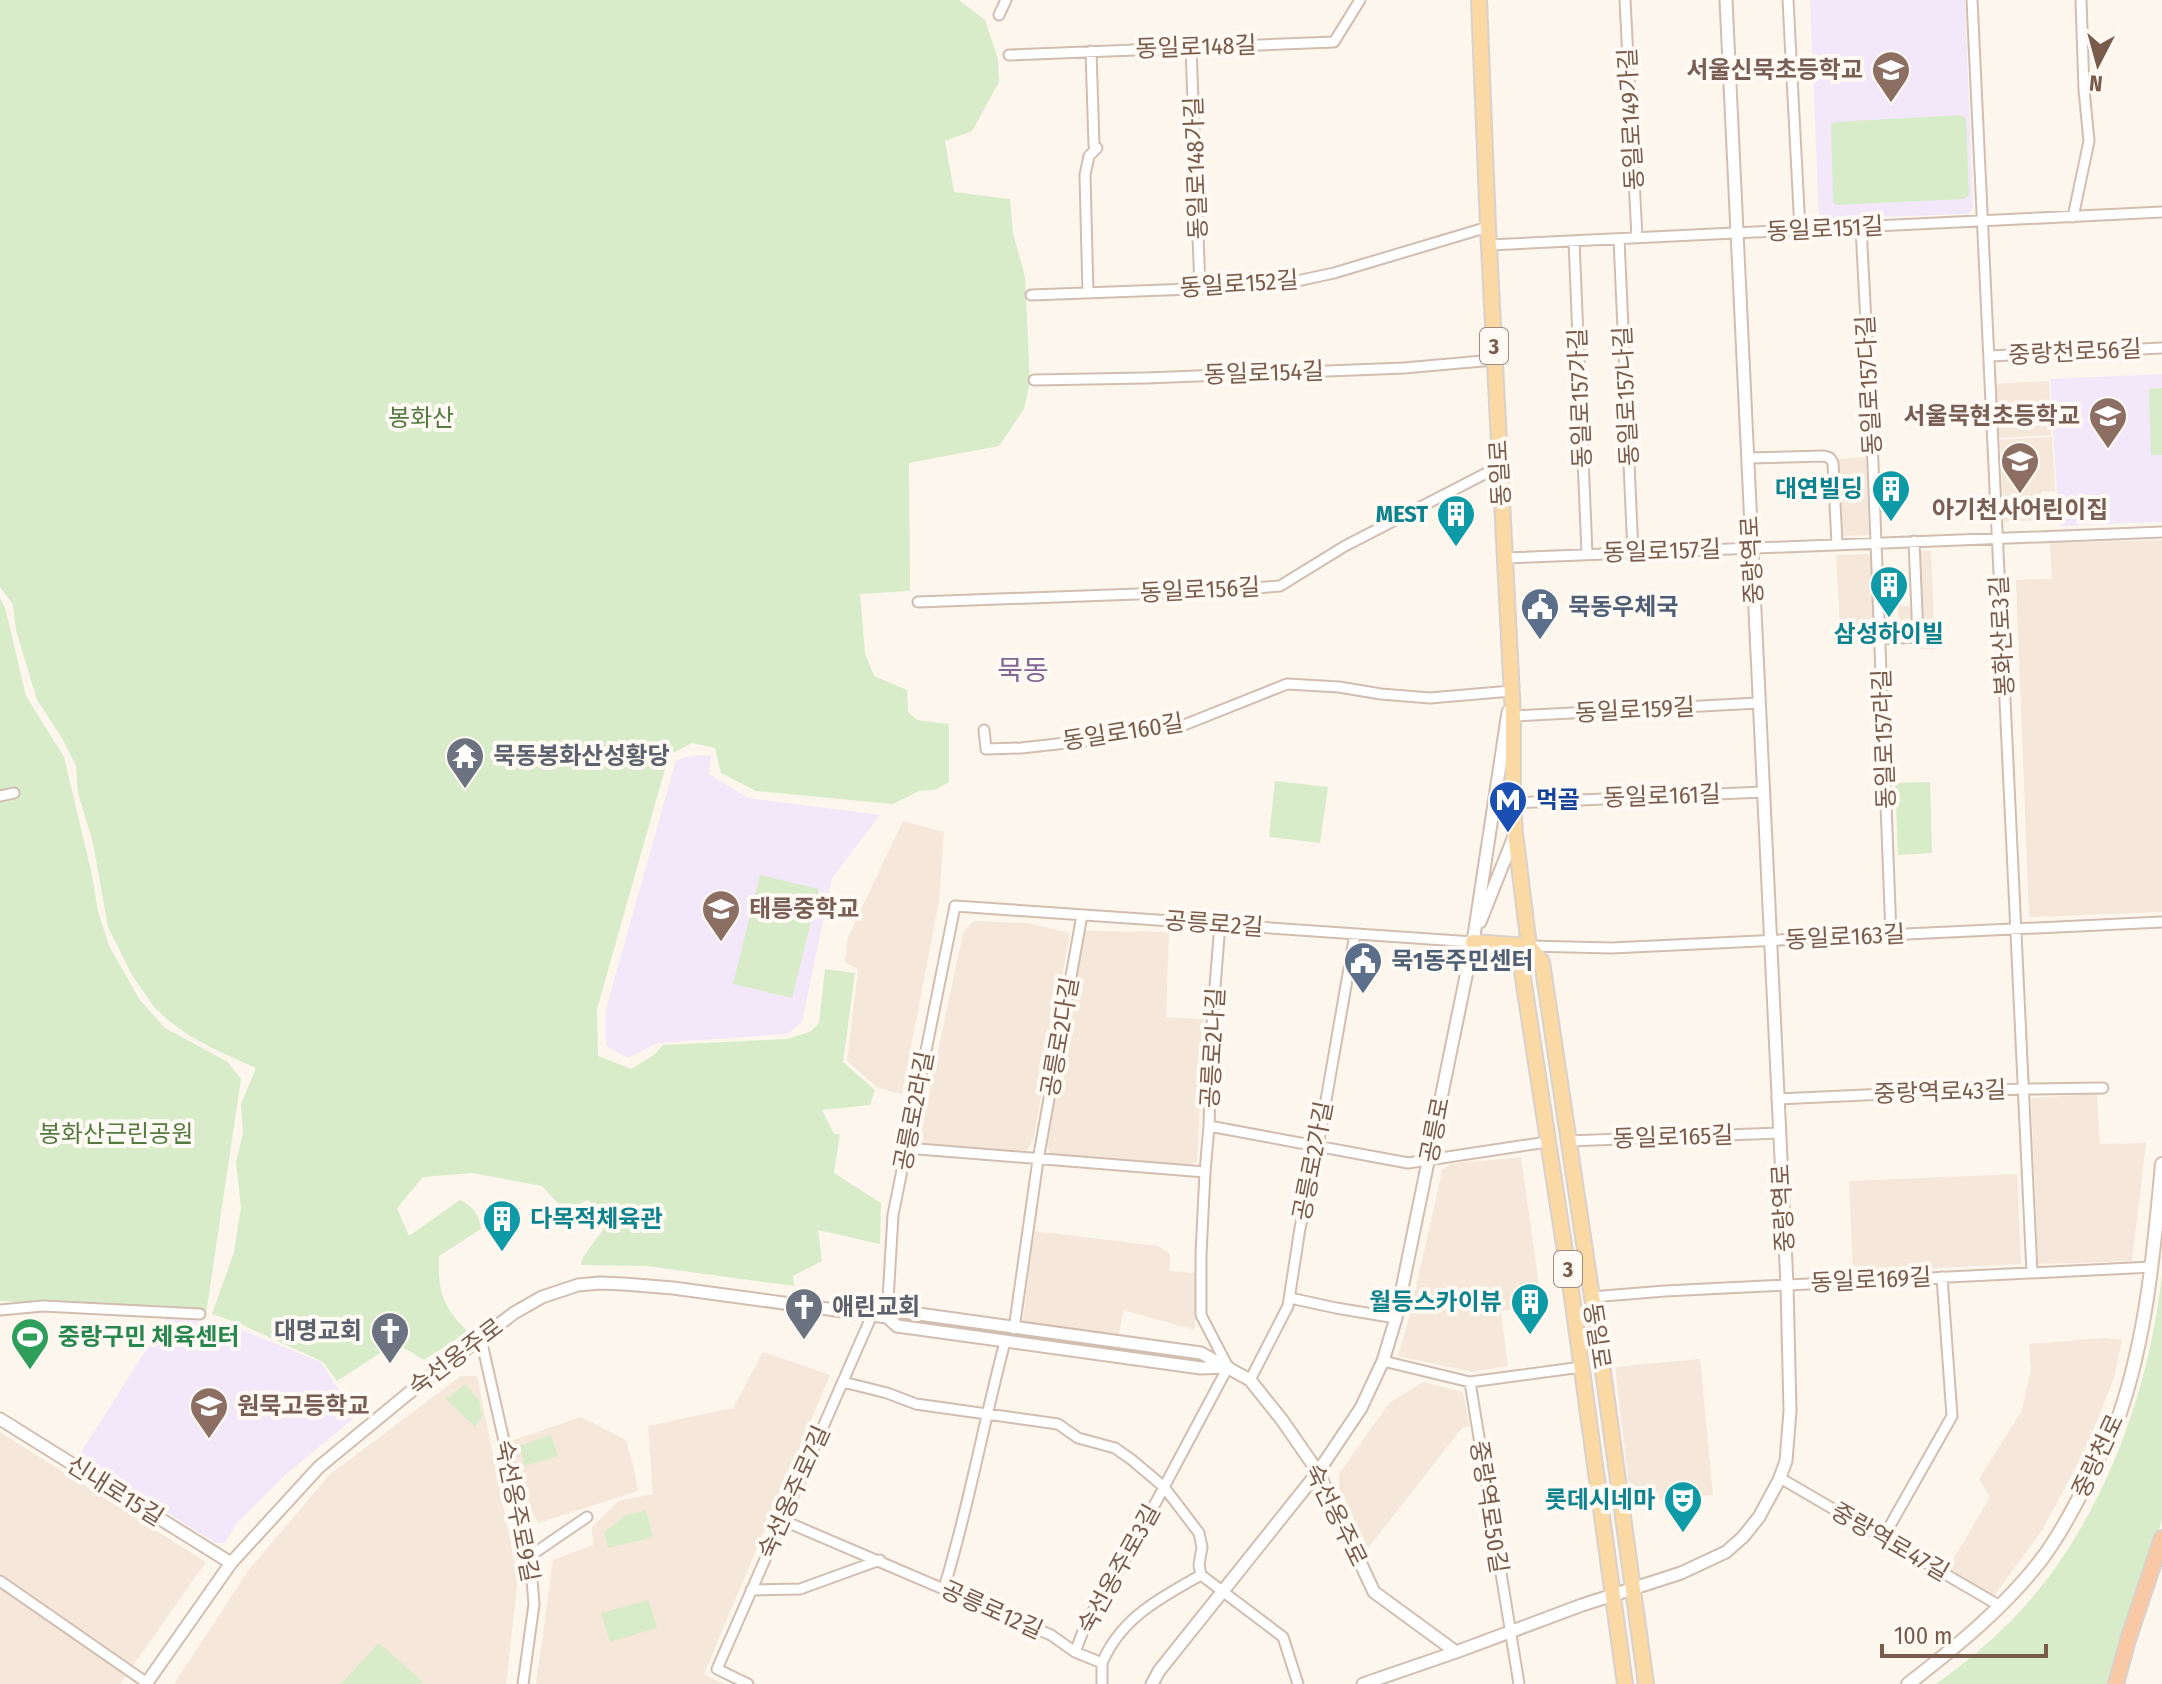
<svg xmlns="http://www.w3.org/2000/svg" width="2162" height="1684" viewBox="0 0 2162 1684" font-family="'Fira Sans Condensed','Noto Sans KR',sans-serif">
	<rect width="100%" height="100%" fill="#fdf6ec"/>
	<path fill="#f5e8da" d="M2049,381L2051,435L1996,438L1993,384Z
		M2052,437L2055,491L2041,492L2043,520L2004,522L2000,440Z
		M1866,457L1869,535L1841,536L1837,459Z
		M2162,540V912L2029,917L2016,580L2052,579L2050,543Z
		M1913,551H1931L1935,649H1920L1919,636L1899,637L1898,606H1914Z
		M1868,554L1872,561L1876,643L1841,645L1836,555Z
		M903,821L944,832L939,901L902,1094L878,1088L847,1061L858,969L845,962L848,937Z
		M974,921L1027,923L1070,933L1034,1137L1026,1153L928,1145L919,1141L963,933Z
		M1084,931L1169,932L1166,1017L1204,1019L1197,1162L1189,1165L1051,1154L1047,1147Z
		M2097,1094L2100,1144L2146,1143L2132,1261L2038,1264L2031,1098Z
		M1521,1157L1542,1306L1501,1311L1508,1366L1472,1372L1398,1356L1409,1318L1442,1171L1450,1164Z
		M2017,1174L2021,1264L1853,1272L1849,1181Z
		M1034,1231L1158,1246L1170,1254V1271L1195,1273V1330L1123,1310L1119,1335L1025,1323L1023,1320Z
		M2105,1338L2122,1340L2114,1378L2086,1448L2043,1529L1994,1596L1947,1570L1990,1497L1979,1479L2022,1410L2031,1369L2029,1344Z
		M763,1352L830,1375L704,1674L723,1684H536L553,1560L593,1545L592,1527L619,1501L653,1494L648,1426L733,1408Z
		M1700,1359L1713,1495L1631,1502L1615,1367Z
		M461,1376H477L518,1578L506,1684H174L248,1571L329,1475Z
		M1423,1382L1463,1392L1470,1426L1462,1428L1368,1548L1339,1488V1474L1389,1403Z
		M581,1417L626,1440L633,1465L638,1491L538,1523L525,1499L511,1441Z
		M0,1432L206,1562L120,1684H0Z"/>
	<path fill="#f3e8fa" d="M1810,0H1965L1973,208L1969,214L1819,219Z
		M2162,374V522L2059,526L2050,379Z
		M697,755L711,756L709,774L748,798L880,815L832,878L802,1022L788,1034L657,1043L629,1058L606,1046V1009L676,760Z
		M167,1317L232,1326L321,1362L339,1390L354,1410L349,1414L353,1419L285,1475L236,1524L225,1543H216L78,1457Z"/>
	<path fill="#d8ecc9" d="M0,0H959L985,20L998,59L999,82L972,131L945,141L954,192L1010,199L1013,233L1025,277L1030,382L1024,409L999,446L909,463L910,591L860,594L865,653L874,676L907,690L908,712L917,720L949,724V782L935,790L919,791L893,804L756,791L721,773L715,748L692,743L669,755L597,1009L598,1056L631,1069L655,1054L663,1045L787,1039L810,1032L819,1023L825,969L855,973L843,1062L875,1090L870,1105L822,1110L834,1134H840L834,1173L881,1203L880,1244L818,1230L822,1261L793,1276L794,1286L646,1266L581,1265L583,1257L610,1220L588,1200L565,1211L542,1186L472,1173L423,1177L397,1208L409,1236L460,1200C472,1205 480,1215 481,1229L439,1256C438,1293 442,1305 468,1332L424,1360L396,1343L337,1381L323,1362L238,1323L212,1314L234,1252L241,1207L236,1162L243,1134L241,1104L256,1068L216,1050L190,1036L169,1021L154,1007L132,975L108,927L93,843L78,793L76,766L62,738L37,700L16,630L13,605L0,587Z
		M1962,115L1966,119L1969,195L1964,199L1836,205L1833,202L1831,124L1835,122Z
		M2162,388V455H2151L2149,389Z
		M0,598L5,607L26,696L64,757L92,875L98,911L109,946L140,1000L165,1028L228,1062L241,1079L206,1314L0,1301Z
		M1275,781L1328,787L1320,843L1269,837Z
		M1930,782L1932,853L1898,855L1895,783Z
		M760,875L819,889L792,998L733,984Z
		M2162,1274V1520L2114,1684H1936C1962,1665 1988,1644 2011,1621C2099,1531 2149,1397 2162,1274Z
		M465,1384L479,1400L482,1416L475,1427L446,1399Z
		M551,1435L558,1456L525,1466L519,1446Z
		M646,1510L653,1537L608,1548L604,1533L624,1516Z
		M649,1600L657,1628L610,1642L601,1613Z
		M379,1643L423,1682L421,1684H341Z"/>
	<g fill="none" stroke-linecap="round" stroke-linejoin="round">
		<g stroke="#d1beb0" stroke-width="13">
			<path id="minor" d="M1625,0L1637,238
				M1788,0L1800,230
				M1972,0L2032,1273
				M999,15L1006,0
				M1191,47L1200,289
				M1009,55L1334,42L1360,0
				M2073,217L2089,141L2084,90L2081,0
				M1861,227L1872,438L1891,935
				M1619,239L1633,553
				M1574,241L1587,554
				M1489,245L2162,212
				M1088,293L1085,175L1089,156L1097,148L1094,145L1091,51
				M1031,295L1274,286L1334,273L1488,227
				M1989,356L2162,348
				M1034,380L1146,378L1404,368L1494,360
				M1748,458L1824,456L1830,458L1833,463L1837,544
				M1505,558L2162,532
				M918,602L1217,591L1280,586L1345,546L1500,466
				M1880,639L1918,637L1914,541
				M1513,716L1758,703
				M984,730L986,749L1021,748L1084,741L1184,725L1287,684L1339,687L1381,694L1430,698L1511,691
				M0,796L14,793
				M1513,803L1763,792
				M1529,946L1611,948L2162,922
				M1777,1099L1972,1090L2103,1088
				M1209,1126L1408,1163L1547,1142
				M1568,1141L1779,1133
				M906,1148L1205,1172
				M1591,1297L1665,1291L2152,1267
				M1290,1298L1336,1308L1396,1318
				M0,1310L43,1306L200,1314
				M887,1317L893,1215L955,906L1473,942
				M1014,1329L1038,1160L1082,915
				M481,1339L530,1556L534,1604L523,1684
				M1383,1361L1470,1382L1582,1367
				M1250,1380L1288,1306L1300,1228L1318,1146L1355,934
				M843,1382L887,1393L916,1404L1058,1424L1078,1438L1115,1448L1132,1460L1164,1487L1199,1533L1202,1547L1199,1565L1201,1575L1283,1637L1298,1684
				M1470,1382L1519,1684
				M1780,1478L2000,1606
				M782,1520L1051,1635L1075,1652L1102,1663V1684
				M1883,1538L1952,1416L1942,1277
				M530,1556L587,1517
				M0,1581L147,1683
				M944,1588C969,1507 983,1424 1005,1342
				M751,1590L800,1589L880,1560
				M1075,1652L1087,1621L1132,1547L1228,1367L1201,1315V1254L1205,1172L1209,1126L1212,1024L1220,924
				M1102,1663C1121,1618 1160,1598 1201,1575
				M748,1684L717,1669L872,1315"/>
		</g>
		<g stroke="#d1beb0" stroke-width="15">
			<path id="tertiary" d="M1480,922L1515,834
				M887,1317L897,1311L1201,1353L1250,1380L1282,1420L1318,1472L1374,1592L1456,1652
				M0,1419L231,1563
				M146,1684L231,1563L319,1467L421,1383L514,1313L542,1297L578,1285L600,1283L624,1284L673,1288L887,1317L897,1326L1201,1368L1228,1367
				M1152,1684L1159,1671L1318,1472L1361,1408L1383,1361L1396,1318L1473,942L1508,712
				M1363,1684L1456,1652L1582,1605L1681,1573L1726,1552L1743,1537L1759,1517L1779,1480L1786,1461L1790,1411L1787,1285L1726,0"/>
		</g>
		<g stroke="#d6c0b0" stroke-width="16">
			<path id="secondary" d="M1908,1684C1956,1647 2004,1608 2041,1560C2063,1531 2080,1497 2095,1465C2103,1449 2113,1432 2119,1416C2147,1335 2154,1249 2162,1164"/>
		</g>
		<g stroke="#dad1cd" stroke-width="18">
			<path id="primary" d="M1479,0L1488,227L1513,716V803L1515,833L1529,946L1521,965L1572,1297L1625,1684
				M1473,942L1529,946
				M1529,946L1542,962L1602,1364L1646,1684"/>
		</g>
		<g stroke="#dad1cd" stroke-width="18">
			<path id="trunk" d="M2116,1684L2128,1640L2162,1538"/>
		</g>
		<use href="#minor" stroke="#fff" stroke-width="9"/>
		<use href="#tertiary" stroke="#fff" stroke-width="11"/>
		<use href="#secondary" stroke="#fff" stroke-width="12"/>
		<use href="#primary" stroke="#fbd9a5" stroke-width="14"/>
		<use href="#trunk" stroke="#f9c8a4" stroke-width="14"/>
	</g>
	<defs>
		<g id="school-pin" transform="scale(2)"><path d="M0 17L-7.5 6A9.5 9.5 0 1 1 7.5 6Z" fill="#8d6e63" stroke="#fffaf3"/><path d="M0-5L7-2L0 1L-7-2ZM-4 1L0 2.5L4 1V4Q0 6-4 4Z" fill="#fff"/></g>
		<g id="building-pin" transform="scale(2)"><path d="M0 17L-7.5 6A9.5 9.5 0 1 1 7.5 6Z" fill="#0f9aa8" stroke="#fffaf3"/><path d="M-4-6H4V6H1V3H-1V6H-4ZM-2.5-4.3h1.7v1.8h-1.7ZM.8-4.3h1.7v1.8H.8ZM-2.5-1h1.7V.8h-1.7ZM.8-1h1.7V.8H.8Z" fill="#fff"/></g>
		<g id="civic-pin" transform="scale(2)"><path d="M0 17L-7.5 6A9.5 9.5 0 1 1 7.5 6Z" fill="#5c6f8a" stroke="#fffaf3"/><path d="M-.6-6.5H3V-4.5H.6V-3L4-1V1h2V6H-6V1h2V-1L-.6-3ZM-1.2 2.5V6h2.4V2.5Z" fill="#fff"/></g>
		<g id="temple-pin" transform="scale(2)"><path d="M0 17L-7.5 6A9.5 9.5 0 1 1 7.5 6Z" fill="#6b7280" stroke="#fffaf3"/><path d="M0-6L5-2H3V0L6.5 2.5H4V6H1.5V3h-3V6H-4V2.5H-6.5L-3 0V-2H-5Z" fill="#fff"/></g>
		<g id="metro-pin" transform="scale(2)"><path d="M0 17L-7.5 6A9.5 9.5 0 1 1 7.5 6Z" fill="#1a4fb4" stroke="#fffaf3"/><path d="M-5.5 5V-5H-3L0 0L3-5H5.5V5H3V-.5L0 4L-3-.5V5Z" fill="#fff"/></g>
		<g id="church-pin" transform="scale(2)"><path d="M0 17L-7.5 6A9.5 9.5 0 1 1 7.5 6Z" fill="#6b7280" stroke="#fffaf3"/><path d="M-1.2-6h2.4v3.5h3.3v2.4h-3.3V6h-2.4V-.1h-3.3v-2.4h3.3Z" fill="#fff"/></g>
		<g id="stadium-pin" transform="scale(2)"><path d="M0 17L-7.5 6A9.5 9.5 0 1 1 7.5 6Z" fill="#2e9e5b" stroke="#fffaf3"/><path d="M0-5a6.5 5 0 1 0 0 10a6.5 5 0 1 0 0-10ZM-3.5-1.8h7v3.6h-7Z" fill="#fff"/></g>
		<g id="theatre-pin" transform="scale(2)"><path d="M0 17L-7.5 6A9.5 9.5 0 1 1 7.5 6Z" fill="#0f9aa8" stroke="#fffaf3"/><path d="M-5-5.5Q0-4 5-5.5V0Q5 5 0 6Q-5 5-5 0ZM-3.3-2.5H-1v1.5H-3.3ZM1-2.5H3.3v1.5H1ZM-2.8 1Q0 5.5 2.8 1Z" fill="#fff"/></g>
	</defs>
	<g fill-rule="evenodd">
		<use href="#school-pin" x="1891" y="70"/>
		<use href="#school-pin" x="2108" y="416"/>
		<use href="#school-pin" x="2020" y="461"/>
		<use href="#building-pin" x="1891" y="489"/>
		<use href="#building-pin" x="1456" y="514"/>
		<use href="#building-pin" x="1889" y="585"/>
		<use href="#civic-pin" x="1540" y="607"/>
		<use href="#temple-pin" x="465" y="756"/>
		<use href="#metro-pin" x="1508" y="800"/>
		<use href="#school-pin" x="721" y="909"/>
		<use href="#civic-pin" x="1363" y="961"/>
		<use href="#building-pin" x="502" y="1219"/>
		<use href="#building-pin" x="1530" y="1302"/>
		<use href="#church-pin" x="804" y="1307"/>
		<use href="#church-pin" x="390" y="1331"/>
		<use href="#stadium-pin" x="30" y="1337"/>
		<use href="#school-pin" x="209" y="1406"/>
		<use href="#theatre-pin" x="1683" y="1500"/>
	</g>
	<g text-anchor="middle" stroke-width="8" stroke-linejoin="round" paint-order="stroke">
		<g fill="#fffaf3" stroke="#a28b7f" stroke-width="2">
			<rect x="1480" y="328" width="28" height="36" rx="6"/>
			<rect x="1554" y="1251" width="28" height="36" rx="6"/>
		</g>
		<g font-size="22" font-weight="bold" fill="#7a5c4d">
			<text x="1494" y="354">3</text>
			<text x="1568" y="1277">3</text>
		</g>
		<g font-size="24" fill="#7a5c4d" stroke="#fffaf3">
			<text transform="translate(1196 47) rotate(-2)" y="8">동일로148길</text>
			<text transform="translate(1631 119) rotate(-93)" y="8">동일로149가길</text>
			<text transform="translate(1196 168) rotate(-92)" y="8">동일로148가길</text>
			<text transform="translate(1825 229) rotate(-3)" y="8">동일로151길</text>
			<text transform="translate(1239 284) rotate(-4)" y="8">동일로152길</text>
			<text transform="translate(2075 352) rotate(-3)" y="8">중랑천로56길</text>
			<text transform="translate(1264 373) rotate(-2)" y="8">동일로154길</text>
			<text transform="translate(1869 385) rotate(-93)" y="8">동일로157다길</text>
			<text transform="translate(1626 396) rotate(-93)" y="8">동일로157나길</text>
			<text transform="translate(1580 398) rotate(-92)" y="8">동일로157가길</text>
			<text transform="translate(1500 473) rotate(-93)" y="8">동일로</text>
			<text transform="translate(1662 551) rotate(-2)" y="8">동일로157길</text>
			<text transform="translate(1752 560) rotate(-93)" y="8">중랑역로</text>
			<text transform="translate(1200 590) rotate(-3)" y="8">동일로156길</text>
			<text transform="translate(2002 636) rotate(-93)" y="8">봉화산로3길</text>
			<text transform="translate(1635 710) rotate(-3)" y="8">동일로159길</text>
			<text transform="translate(1123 732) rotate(-9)" y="8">동일로160길</text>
			<text transform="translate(1884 739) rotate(-92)" y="8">동일로157라길</text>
			<text transform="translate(1662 796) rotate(-2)" y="8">동일로161길</text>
			<text transform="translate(1214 924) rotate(4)" y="8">공릉로2길</text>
			<text transform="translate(1845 937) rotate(-3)" y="8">동일로163길</text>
			<text transform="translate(1060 1037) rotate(-80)" y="8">공릉로2다길</text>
			<text transform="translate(1213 1048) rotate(-87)" y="8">공릉로2나길</text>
			<text transform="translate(1940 1092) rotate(-2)" y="8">중랑역로43길</text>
			<text transform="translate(914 1111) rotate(-79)" y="8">공릉로2라길</text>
			<text transform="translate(1435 1130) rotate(-79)" y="8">공릉로</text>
			<text transform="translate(1673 1137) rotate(-2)" y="8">동일로165길</text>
			<text transform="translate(1313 1161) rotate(-79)" y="8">공릉로2가길</text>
			<text transform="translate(1783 1208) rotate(-93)" y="8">중랑역로</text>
			<text transform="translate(1871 1280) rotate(-3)" y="8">동일로169길</text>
			<text transform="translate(1597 1336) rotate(81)" y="8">동일로</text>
			<text transform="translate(456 1357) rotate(-37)" y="8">숙선옹주로</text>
			<text transform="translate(2098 1456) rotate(-65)" y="8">중랑천로</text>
			<text transform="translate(115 1491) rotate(32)" y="8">신내로15길</text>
			<text transform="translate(794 1492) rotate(-66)" y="8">숙선옹주로7길</text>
			<text transform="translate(1489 1507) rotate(81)" y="8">중랑역로50길</text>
			<text transform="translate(517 1511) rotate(79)" y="8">숙선옹주로9길</text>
			<text transform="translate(1336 1515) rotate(64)" y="8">숙선옹주로</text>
			<text transform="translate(1890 1542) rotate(30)" y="8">중랑역로47길</text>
			<text transform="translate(1119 1569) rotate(-61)" y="8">숙선옹주로3길</text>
			<text transform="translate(992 1610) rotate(24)" y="8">공릉로12길</text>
		</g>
		<g font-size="24" font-weight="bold" fill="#785e54" stroke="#fffaf3" text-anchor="end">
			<text x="1863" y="78">서울신묵초등학교</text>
			<text x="2080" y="424">서울묵현초등학교</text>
			<text x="2020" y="518" text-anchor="middle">아기천사어린이집</text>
			<text x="749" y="917" text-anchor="start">태릉중학교</text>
			<text x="237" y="1414" text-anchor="start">원묵고등학교</text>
		</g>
		<g font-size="24" fill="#537a41" stroke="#fffaf3">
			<text x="421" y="426">봉화산</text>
			<text x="116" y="1142">봉화산근린공원</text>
		</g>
		<g font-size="24" font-weight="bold" fill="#0d838f" stroke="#fffaf3" text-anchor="end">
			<text x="1863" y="497">대연빌딩</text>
			<text x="1428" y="522">MEST</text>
			<text x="1889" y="642" text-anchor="middle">삼성하이빌</text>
			<text x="530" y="1227" text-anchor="start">다목적체육관</text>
			<text x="1502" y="1310">월등스카이뷰</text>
			<text x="1655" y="1508">롯데시네마</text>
		</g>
		<g font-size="24" font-weight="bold" fill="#4e5e75" stroke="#fffaf3" text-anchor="start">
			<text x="1568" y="615">묵동우체국</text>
			<text x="1391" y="969">묵1동주민센터</text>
		</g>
		<g font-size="24" font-weight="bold" fill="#5b616d" stroke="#fffaf3" text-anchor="start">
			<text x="493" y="764">묵동봉화산성황당</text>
			<text x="832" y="1315">애린교회</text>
			<text x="362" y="1339" text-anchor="end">대명교회</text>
		</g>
		<g font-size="24" font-weight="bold" fill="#164399" stroke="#fffaf3" text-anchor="start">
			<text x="1536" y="808">먹골</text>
		</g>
		<g font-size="24" font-weight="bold" fill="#27864d" stroke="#fffaf3" text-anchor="start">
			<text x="58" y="1345">중랑구민 체육센터</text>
		</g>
		<g font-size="28" fill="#846695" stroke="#fffaf3">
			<text x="1023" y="680">묵동</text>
		</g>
	</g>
	<g transform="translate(2098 64) rotate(186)" stroke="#fffaf3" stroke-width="6" paint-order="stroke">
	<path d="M0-6L14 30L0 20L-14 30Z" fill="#7a5c4d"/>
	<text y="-12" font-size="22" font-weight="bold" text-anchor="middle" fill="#7a5c4d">N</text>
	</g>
	<path d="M1882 1644v12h164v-12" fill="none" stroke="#7a5c4d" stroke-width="4"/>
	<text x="1894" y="1644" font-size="24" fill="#7a5c4d" stroke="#fffaf3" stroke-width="6" paint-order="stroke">100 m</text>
</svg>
